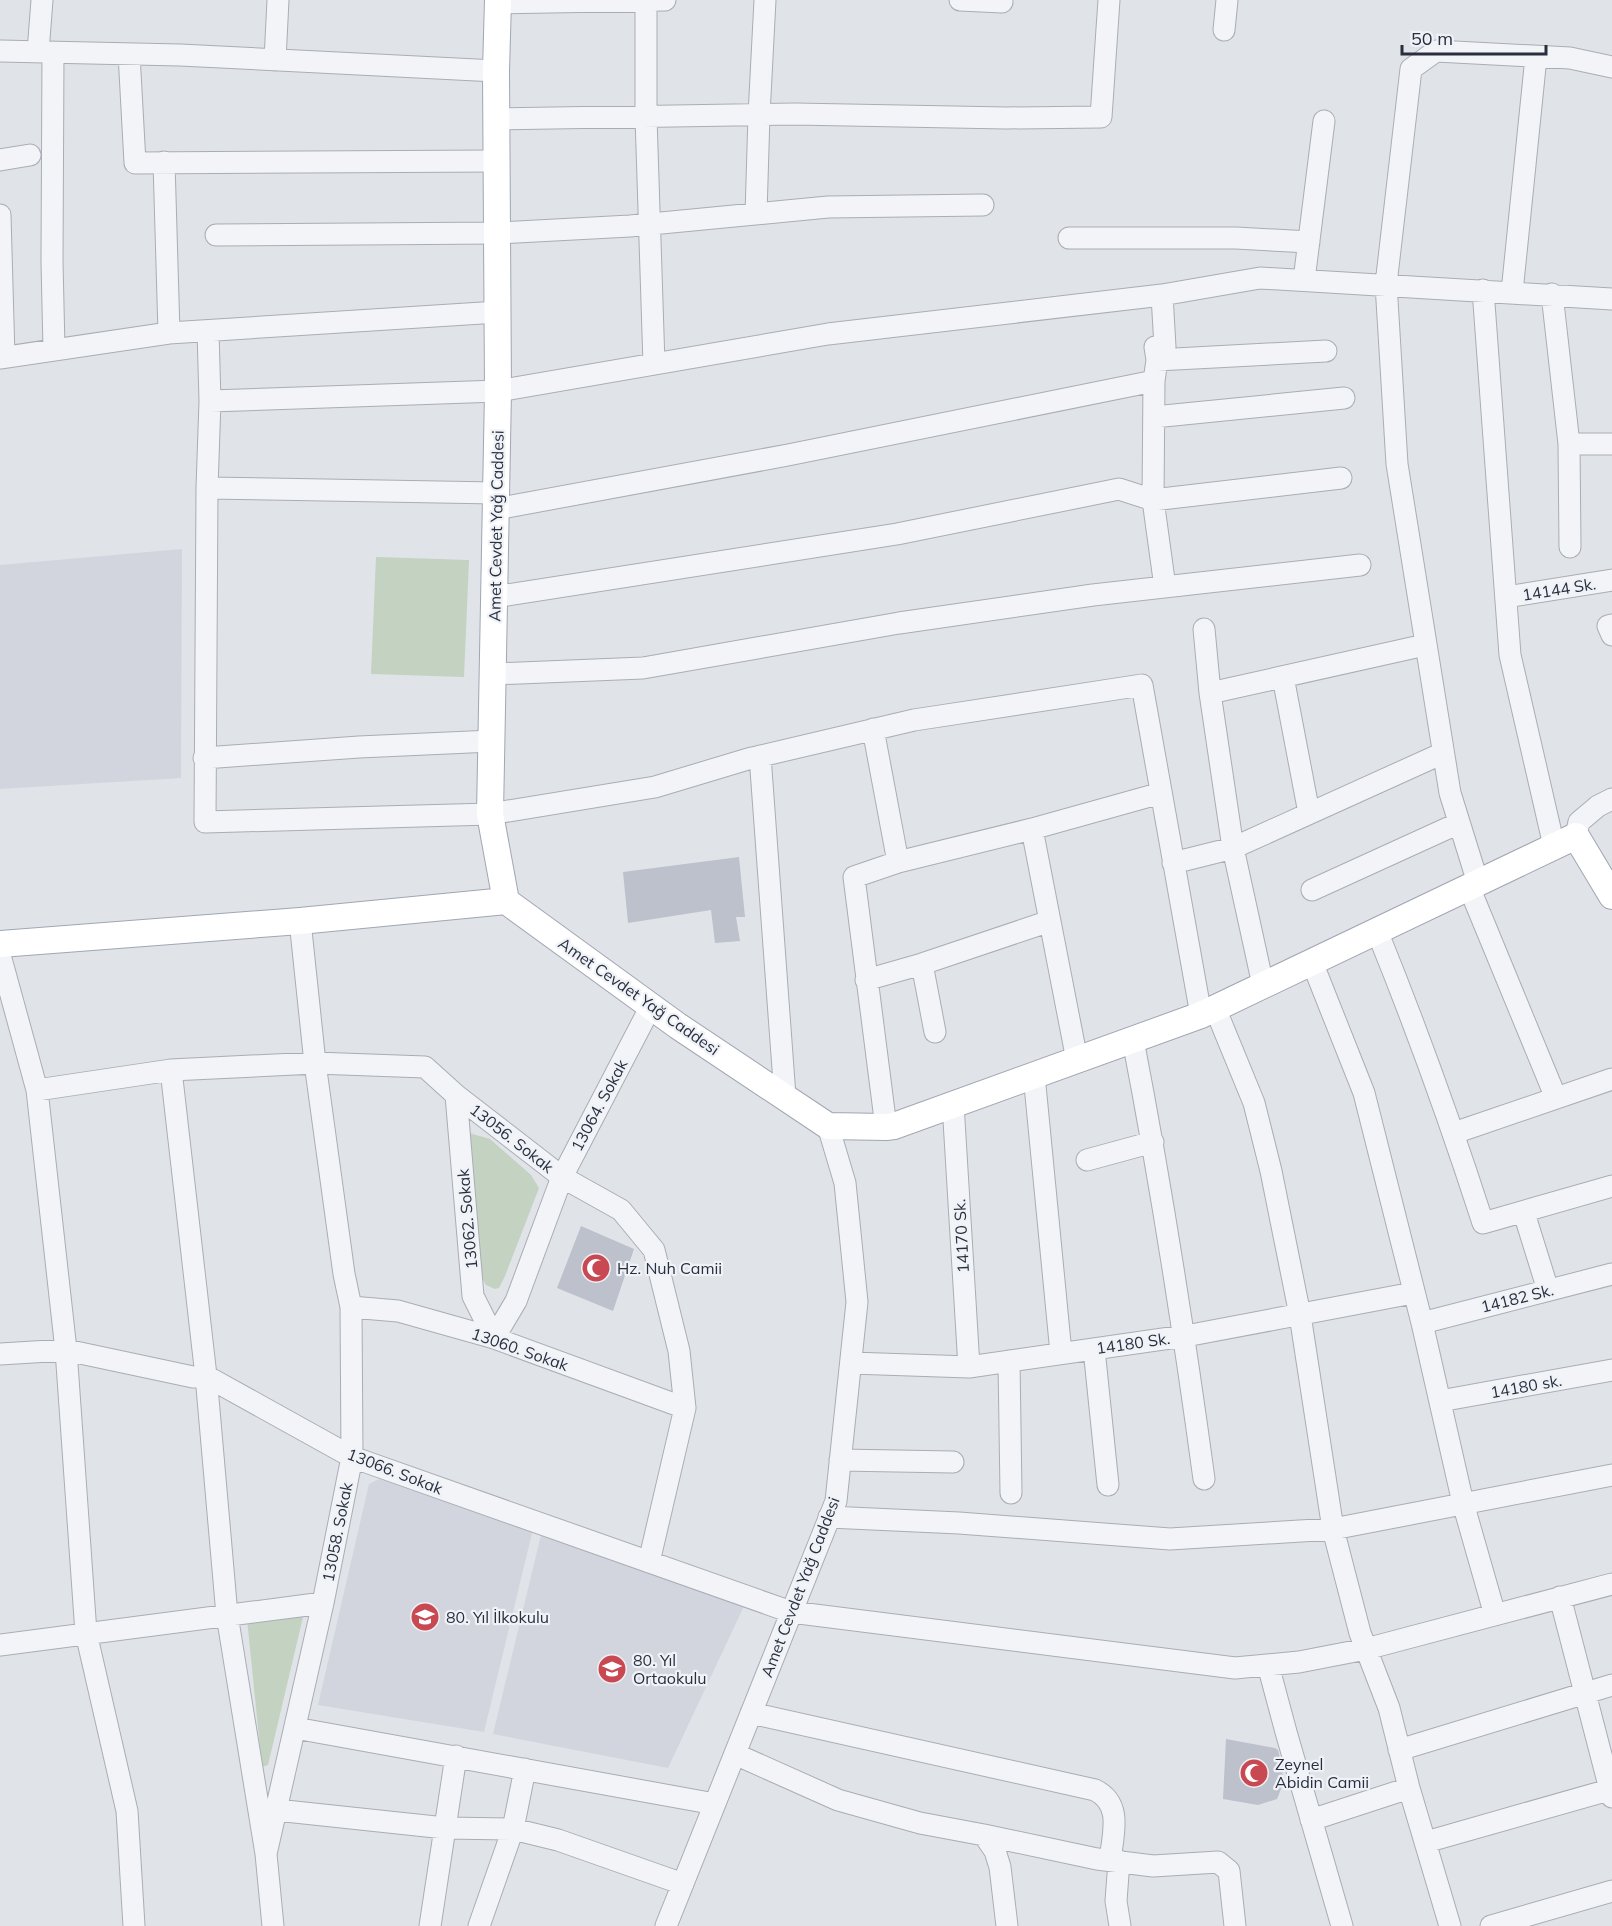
<svg xmlns="http://www.w3.org/2000/svg" width="1612" height="1926" viewBox="0 0 1612 1926" font-family="Mulish,sans-serif">
	<rect width="100%" height="100%" fill="#e0e3e8"/>
	<path fill="#d2d5dd" d="M182,549L181,778L0,789V565Z
		M379,1479L494,1514L533,1529L484,1732L318,1705L369,1484Z
		M542,1531L745,1604L668,1768L493,1734Z"/>
	<path fill="#c4d2c1" d="M376,557L469,560L464,677L371,674Z
		M469,1133L490,1139L531,1175L539,1188L505,1276L499,1288L495,1289L486,1285L480,1275Z
		M303,1617L268,1765L262,1767L247,1619Z"/>
	<path fill="#bdc1cb" d="M739,857L745,917H736L740,941L715,943L711,910L628,923L623,872Z
		M581,1226L634,1249L613,1311L557,1288Z
		M1226,1739L1275,1748L1278,1750L1283,1769L1281,1789L1277,1799L1258,1805L1223,1799Z"/>
	<g fill="none" stroke-linecap="round" stroke-linejoin="round">
		<g stroke="#a9adb5" stroke-width="23">
			<path id="minor" d="M646,0V117L654,364
				M960,0L1002,2
				M498,3L665,0
				M1224,30L1227,0
				M0,51L180,55L496,71
				M38,52L42,0
				M53,52L52,262L54,349
				M129,54L135,163L497,161
				M275,60L278,0
				M496,119L795,114L1006,118L1101,117L1109,0
				M0,160L30,155
				M164,162L169,333
				M756,214L759,115L765,0
				M0,215L4,357
				M216,235L497,233L630,226L828,207L983,205
				M1069,238H1236L1309,242
				M1304,280L1324,121
				M1483,290L1510,655L1554,846
				M1512,292L1536,57
				M1552,294L1569,444
				M1162,295L1165,347H1155L1157,360L1154,381L1153,500L1165,587
				M208,331L210,401L207,488L205,822L490,814L655,787L748,759L914,720L1142,685L1201,1015
				M0,358L169,333L498,312
				M1157,360L1326,351
				M210,401L498,391L828,334L1162,295L1260,278L1612,299
				M1154,417L1344,398
				M207,488L496,493
				M496,509L788,455L1154,381
				M1570,547L1569,444H1612
				M494,597L897,534L1119,489L1153,500L1341,478
				M1506,597L1612,580
				M1612,625L1608,626L1612,635
				M1204,629L1210,693L1233,848L1263,985
				M493,674L643,668L899,623L1093,595L1360,565
				M1283,677L1309,813
				M1210,693L1425,645
				M873,729L898,862
				M760,756L785,1096
				M204,758L359,747L492,741
				M1032,829L1077,1060
				M1576,836L1579,822L1598,806L1612,799
				M1173,863L1233,848L1443,753
				M1478,883L1450,793L1397,464L1386,284L1411,69L1436,51L1570,58L1612,67
				M1469,887L1556,1098
				M1312,890L1459,823
				M1377,931C1416,1027 1451,1124 1483,1223L1612,1186
				M0,955L37,1090L66,1350L86,1633L127,1811L134,1926
				M1312,962L1364,1093L1422,1323L1463,1503L1495,1615
				M922,964L935,1032
				M866,980L922,964L1050,921
				M1215,1008L1254,1103L1271,1171L1300,1315L1333,1529L1360,1633L1389,1708L1409,1788L1450,1926
				M1133,1040C1161,1185 1184,1332 1204,1479
				M171,1070L206,1376L227,1615L266,1854L273,1926
				M1034,1075L1061,1353
				M37,1090L171,1070L315,1063L425,1067L456,1095L562,1177L621,1210L654,1250L679,1351L685,1408L649,1562
				M456,1095L473,1296L494,1338
				M953,1104L969,1367
				M886,1127L854,877L898,862L1032,829L1161,793
				M1454,1133L1612,1079
				M1087,1160L1153,1142
				M1524,1213L1548,1290
				M351,1307L398,1311L494,1338L685,1408
				M1422,1323L1612,1274
				M494,1338L516,1301L562,1177L651,1006
				M1094,1349L1108,1485
				M0,1354L66,1350L193,1377L206,1376L352,1457L791,1612L1235,1668L1299,1662L1366,1649L1612,1584
				M1009,1361L1011,1493
				M851,1363L969,1367L1191,1335L1413,1293
				M1440,1401L1612,1370
				M840,1460L953,1462
				M829,1517L959,1523L1170,1539L1333,1529L1612,1475
				M1560,1597L1612,1797
				M0,1645L323,1603
				M1268,1665L1286,1732L1342,1926
				M751,1713L1095,1790C1123,1804 1113,1834 1110,1860
				M295,1728L715,1804
				M1399,1750L1612,1685
				M735,1754L838,1800L920,1823L984,1835L995,1851L1000,1867L1007,1926
				M276,1810L445,1828L513,1829L558,1840L683,1884
				M1311,1820L1409,1788
				M984,1835L1097,1859L1153,1866L1218,1862L1229,1871L1235,1926
				M1426,1842L1612,1789
				M266,1854L323,1603L352,1457L351,1307L344,1274L315,1063L300,921
				M1119,1861L1116,1901L1120,1926
				M430,1926L456,1756
				M479,1926L513,1829L525,1769
				M666,1926L836,1501L857,1302L845,1183L828,1126
				M1491,1926L1612,1891"/>
		</g>
		<g stroke="#a0a6b4" stroke-width="28">
			<path id="major" d="M498,0L496,71L498,391L490,814L506,901L678,1026L828,1126L886,1127L894,1126L1201,1015L1576,836L1612,896
				M0,944L300,921L506,901"/>
		</g>
		<use href="#minor" stroke="#f3f4f7" stroke-width="21"/>
		<use href="#major" stroke="#fff" stroke-width="26"/>
	</g>
	<defs>
		<g id="mosque-disc" transform="scale(1.5)"><circle r="9.5" fill="#c94953" stroke="#eff2f6"/><path d="M3.5-4.9A6 6 0 1 0 3.5 4.9A5 5 0 1 1 3.5-4.9Z" fill="#fff"/></g>
		<g id="school-disc" transform="scale(1.5)"><circle r="9.5" fill="#c94953" stroke="#eff2f6"/><path d="M0-5L7-2L0 1L-7-2ZM-4 1L0 2.5L4 1V4Q0 6-4 4Z" fill="#fff"/></g>
	</defs>
	<g fill-rule="evenodd">
		<use href="#mosque-disc" x="596" y="1268"/>
		<use href="#school-disc" x="425" y="1617"/>
		<use href="#school-disc" x="612" y="1669"/>
		<use href="#mosque-disc" x="1254" y="1773"/>
	</g>
	<g text-anchor="middle" stroke-width="4.5" stroke-linejoin="round" paint-order="stroke">
		<g font-size="16" fill="#292f3f" stroke="#eff2f6">
			<text transform="translate(496 526) rotate(-89)" y="6">Amet Cevdet Yağ Caddesi</text>
			<text transform="translate(1559 589) rotate(-9)" y="6">14144 Sk.</text>
			<text transform="translate(639 996) rotate(35)" y="6">Amet Cevdet Yağ Caddesi</text>
			<text transform="translate(599 1105) rotate(-62)" y="6">13064. Sokak</text>
			<text transform="translate(512 1138) rotate(38)" y="6">13056. Sokak</text>
			<text transform="translate(467 1219) rotate(-95)" y="6">13062. Sokak</text>
			<text transform="translate(961 1236) rotate(-93)" y="6">14170 Sk.</text>
			<text transform="translate(1517 1298) rotate(-14)" y="6">14182 Sk.</text>
			<text transform="translate(1133 1343) rotate(-8)" y="6">14180 Sk.</text>
			<text transform="translate(520 1349) rotate(19)" y="6">13060. Sokak</text>
			<text transform="translate(1526 1386) rotate(-10)" y="6">14180 sk.</text>
			<text transform="translate(395 1471) rotate(21)" y="6">13066. Sokak</text>
			<text transform="translate(337 1532) rotate(-79)" y="6">13058. Sokak</text>
			<text transform="translate(800 1587) rotate(-69)" y="6">Amet Cevdet Yağ Caddesi</text>
		</g>
		<g font-size="16" fill="#292f3f" stroke="#eff2f6" text-anchor="start">
			<text x="617" y="1274">Hz. Nuh Camii</text>
			<text x="446" y="1623">80. Yıl İlkokulu</text>
			<text x="633" y="1666">80. Yıl<tspan x="633" dy="18">Ortaokulu</tspan></text>
			<text x="1275" y="1770">Zeynel<tspan x="1275" dy="18">Abidin Camii</tspan></text>
		</g>
	</g>
	<path d="M1402 45v9h144v-9" fill="none" stroke="#292f3f" stroke-width="3"/>
	<text x="1411" y="45" font-size="18" fill="#292f3f" stroke="#eff2f6" stroke-width="4.5" paint-order="stroke">50 m</text>
</svg>
